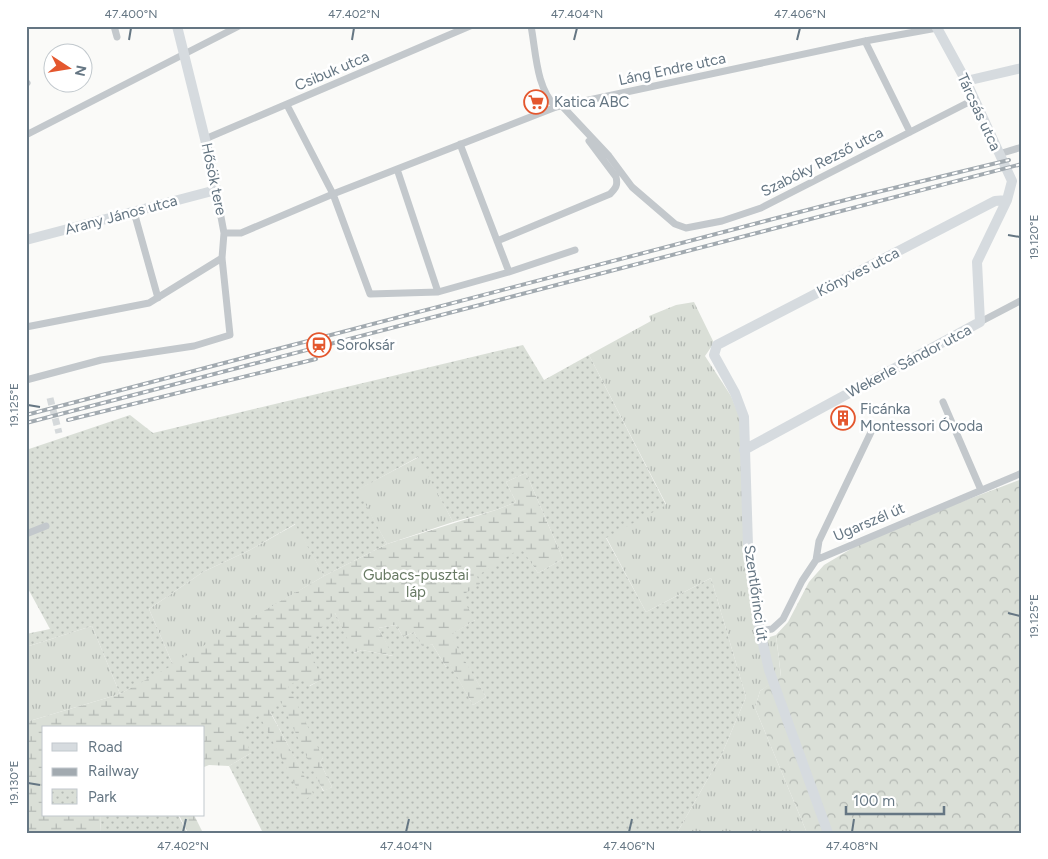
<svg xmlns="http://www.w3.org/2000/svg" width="1048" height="859" viewBox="0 0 1048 859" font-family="Figtree,sans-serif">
	<defs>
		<pattern id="grass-tufts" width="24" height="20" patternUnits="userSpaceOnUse" patternTransform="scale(1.25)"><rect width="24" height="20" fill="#dadfd7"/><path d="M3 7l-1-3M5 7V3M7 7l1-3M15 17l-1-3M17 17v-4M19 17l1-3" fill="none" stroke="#b4b9b4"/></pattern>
		<pattern id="forest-crowns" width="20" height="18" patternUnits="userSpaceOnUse" patternTransform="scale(1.25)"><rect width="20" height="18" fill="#dadfd7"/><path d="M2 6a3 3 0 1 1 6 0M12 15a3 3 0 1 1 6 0" fill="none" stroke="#b4b9b4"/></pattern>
		<pattern id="wetland-marsh" width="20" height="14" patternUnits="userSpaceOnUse" patternTransform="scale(1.25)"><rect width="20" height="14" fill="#dadfd7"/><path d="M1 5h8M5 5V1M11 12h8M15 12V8" fill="none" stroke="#b4b9b4"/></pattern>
		<pattern id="park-dots" width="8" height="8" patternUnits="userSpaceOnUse" patternTransform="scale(1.25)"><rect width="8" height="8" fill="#dadfd7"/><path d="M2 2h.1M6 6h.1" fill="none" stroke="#b4b9b4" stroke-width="1.8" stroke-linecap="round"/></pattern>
	</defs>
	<rect width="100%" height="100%" fill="#fafaf8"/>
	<path fill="url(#grass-tufts)" d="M694,302L714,343L705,356L731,396L740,418L744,543L757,641L776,635L781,677L760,691L755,708L807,833H677L722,754L746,697L711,578L646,612L606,537L666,504L589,355L651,321L649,316L676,305Z
		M419,457L453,522L387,544L357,490Z
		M296,524L324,576L173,665L149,609L203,572L250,550Z
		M92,626L120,694L26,722V647Z"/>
	<path fill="url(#forest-crowns)" d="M1022,479V833H807L755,708L760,691L781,676L776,635L788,622L809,582L824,565L876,534Z"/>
	<path fill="url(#wetland-marsh)" d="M526,473L563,559L538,573L521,549L480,584L475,620L451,635L486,697L473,705L450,665L446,667L432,644L423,649L414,632L403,637L396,625L378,628L394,656L362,650L353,653L335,613L323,679L309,686L323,758L320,762L332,787L324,791L269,710L315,795L303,801L251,753L229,766L209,765L204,767V728H44V815H100L101,833H26V722L120,694L324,576L387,544L496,510L516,502L506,482Z
		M179,815H194L203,833H188Z"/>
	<path fill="url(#park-dots)" d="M523,345L544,380L589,355L666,505L606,538L646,612L711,578L746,697L722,754L677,833H263L229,766L251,753L240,728L259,715L303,800L314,795L269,709L281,702L323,791L332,787L320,762L323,758L288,686L304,677L310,686L322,679L307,644L335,613L354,653L362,650L393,656L378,628L396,625L403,637L414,632L423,648L432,644L446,667L450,664L473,705L486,697L450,635L475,620L461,596L480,584L477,576L521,548L538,573L563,559L526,473L506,482L516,502L496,510L453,522L418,457L358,490L387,544L324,576L295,524L250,550L203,572L149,609L173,665L120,694L92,626L26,647V634L50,629L26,585V450L130,415L153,433Z
		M100,815H178L187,833H101Z"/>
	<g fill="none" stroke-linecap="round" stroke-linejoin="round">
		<path stroke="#d5d9db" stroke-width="7" stroke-dasharray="7 3.5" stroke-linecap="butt" d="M50,398L59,433"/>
		<path stroke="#c3c8cc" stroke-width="7" d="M114,26L117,37
			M531,26C536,52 536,88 556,107
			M865,41L910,132
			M26,82L27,83
			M287,105L333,194L370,294L438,292L509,272L575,250
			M563,107L609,156L632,187L675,224L686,228L722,221L761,208L975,99
			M26,135L239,26
			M205,139L470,26
			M460,144L509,272
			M999,154L1022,147
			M397,169L438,292
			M134,212L158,298
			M224,233H241L333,194L556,107L865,41L937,28
			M497,241L610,194C616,188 618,185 616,177L589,141
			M980,322L1022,300
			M26,327L149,303L222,258
			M26,380L101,360L194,346L230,335L222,258L224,233L216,190
			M943,402L981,490
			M26,534L46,526
			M816,560L819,541L873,428
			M760,631L772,629L783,619L802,581L816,560L1022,473"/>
		<path stroke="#d6dbdf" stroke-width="10" d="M966,81L1022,68
			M26,240L216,190L205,139L177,26
			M744,450L980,322L977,262L1007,200L1012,181L966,81L936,26
			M828,833L769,670L760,631L748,546L744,417L735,393L714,355L717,345L995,201L1007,200"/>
		<g stroke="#a2aab0" stroke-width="4">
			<path id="rail" d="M26,415L857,197L1009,160
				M68,420L316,359
				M26,423L1022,164"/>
		</g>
		<use href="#rail" stroke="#fff" stroke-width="2" stroke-dasharray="5.5" stroke-linecap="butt"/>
	</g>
	<path fill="none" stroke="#657683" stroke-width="2" d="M129,40L131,28M352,40L354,28M574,40L577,28M797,40L800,28M1008,235L1020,237M28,405L40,407M1008,613L1020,616M28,783L40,785M183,832L186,819M406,832L409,819M629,832L632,819M852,832L854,819"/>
	<defs>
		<g id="supermarket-ring" transform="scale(1.25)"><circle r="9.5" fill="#fff" stroke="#e4572e" stroke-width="1.5"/><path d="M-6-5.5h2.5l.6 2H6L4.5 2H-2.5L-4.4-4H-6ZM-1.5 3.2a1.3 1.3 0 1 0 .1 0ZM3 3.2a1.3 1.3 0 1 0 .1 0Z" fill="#e4572e"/></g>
		<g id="station-ring" transform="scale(1.25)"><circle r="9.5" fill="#fff" stroke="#e4572e" stroke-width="1.5"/><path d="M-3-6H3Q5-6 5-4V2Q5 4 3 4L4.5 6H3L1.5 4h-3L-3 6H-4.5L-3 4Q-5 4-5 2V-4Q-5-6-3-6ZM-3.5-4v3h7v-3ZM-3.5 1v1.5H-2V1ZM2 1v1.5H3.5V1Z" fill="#e4572e"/></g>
		<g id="building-ring" transform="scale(1.25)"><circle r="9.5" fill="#fff" stroke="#e4572e" stroke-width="1.5"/><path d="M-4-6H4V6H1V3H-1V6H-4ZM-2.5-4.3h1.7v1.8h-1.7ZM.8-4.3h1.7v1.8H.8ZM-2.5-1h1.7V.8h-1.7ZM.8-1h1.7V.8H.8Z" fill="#e4572e"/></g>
	</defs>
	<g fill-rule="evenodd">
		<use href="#supermarket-ring" x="536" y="102"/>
		<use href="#station-ring" x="319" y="345"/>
		<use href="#building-ring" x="843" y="418"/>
	</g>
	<g text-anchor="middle" stroke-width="5" stroke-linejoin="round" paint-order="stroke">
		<g font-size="15" fill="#657683" stroke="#fff">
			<text transform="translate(672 69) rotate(-12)" y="5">Láng Endre utca</text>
			<text transform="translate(332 71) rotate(-23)" y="5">Csibuk utca</text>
			<text transform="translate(979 112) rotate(65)" y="5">Tárcsás utca</text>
			<text transform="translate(822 162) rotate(-27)" y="5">Szabóky Rezső utca</text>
			<text transform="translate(214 179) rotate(78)" y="5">Hősök tere</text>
			<text transform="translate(121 215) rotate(-15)" y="5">Arany János utca</text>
			<text transform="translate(858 272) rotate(-27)" y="5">Könyves utca</text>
			<text transform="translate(909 361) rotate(-28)" y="5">Wekerle Sándor utca</text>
			<text transform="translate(869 522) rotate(-23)" y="5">Ugarszél út</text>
			<text transform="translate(756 593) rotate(82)" y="5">Szentlőrinci út</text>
		</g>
		<g font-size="15" fill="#657683" stroke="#fff" text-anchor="start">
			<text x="554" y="107">Katica ABC</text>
			<text x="336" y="350">Soroksár</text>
			<text x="860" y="414">Ficánka<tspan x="860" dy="17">Montessori Óvoda</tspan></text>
		</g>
		<g font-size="15" fill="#687a64" stroke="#fff">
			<text x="416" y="580">Gubacs-pusztai<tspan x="416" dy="17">láp</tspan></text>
		</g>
	</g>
	<rect width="1048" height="859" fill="none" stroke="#ffffff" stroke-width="55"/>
	<rect x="42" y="726" width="162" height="90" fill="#ffffff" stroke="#c1c8cd"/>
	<rect x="52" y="743" width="25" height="8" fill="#d6dbdf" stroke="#c1c8cd"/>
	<text x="88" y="752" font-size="15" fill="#657683">Road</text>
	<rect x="52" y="768" width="25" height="8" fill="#a2aab0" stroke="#c1c8cd"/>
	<text x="88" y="776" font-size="15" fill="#657683">Railway</text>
	<rect x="52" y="789" width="25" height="15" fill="url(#park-dots)" stroke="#c1c8cd"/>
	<text x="88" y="802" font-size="15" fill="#657683">Park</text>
	<g transform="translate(68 68) rotate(102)"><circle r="24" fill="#ffffff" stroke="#c1c8cd"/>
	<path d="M0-4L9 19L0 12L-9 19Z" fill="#e4572e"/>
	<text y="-8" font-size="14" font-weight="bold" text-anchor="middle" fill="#657683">N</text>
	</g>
	<path d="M846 806v8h98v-8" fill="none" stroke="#657683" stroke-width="2.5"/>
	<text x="853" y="806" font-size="15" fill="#657683" stroke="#ffffff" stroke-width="4" paint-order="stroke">100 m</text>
	<rect x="28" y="28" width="992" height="804" fill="none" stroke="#657683" stroke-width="2"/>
	<g font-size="12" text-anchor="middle" fill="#657683">
		<text x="131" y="18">47.400°N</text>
		<text x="354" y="18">47.402°N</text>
		<text x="577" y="18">47.404°N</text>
		<text x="800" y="18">47.406°N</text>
		<text transform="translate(1034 237) rotate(-90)" y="4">19.120°E</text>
		<text transform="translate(14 405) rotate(-90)" y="4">19.125°E</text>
		<text transform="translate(1034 616) rotate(-90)" y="4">19.125°E</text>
		<text transform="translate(14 783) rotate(-90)" y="4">19.130°E</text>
		<text x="183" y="850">47.402°N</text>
		<text x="406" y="850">47.404°N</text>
		<text x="629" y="850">47.406°N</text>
		<text x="852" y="850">47.408°N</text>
	</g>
</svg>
